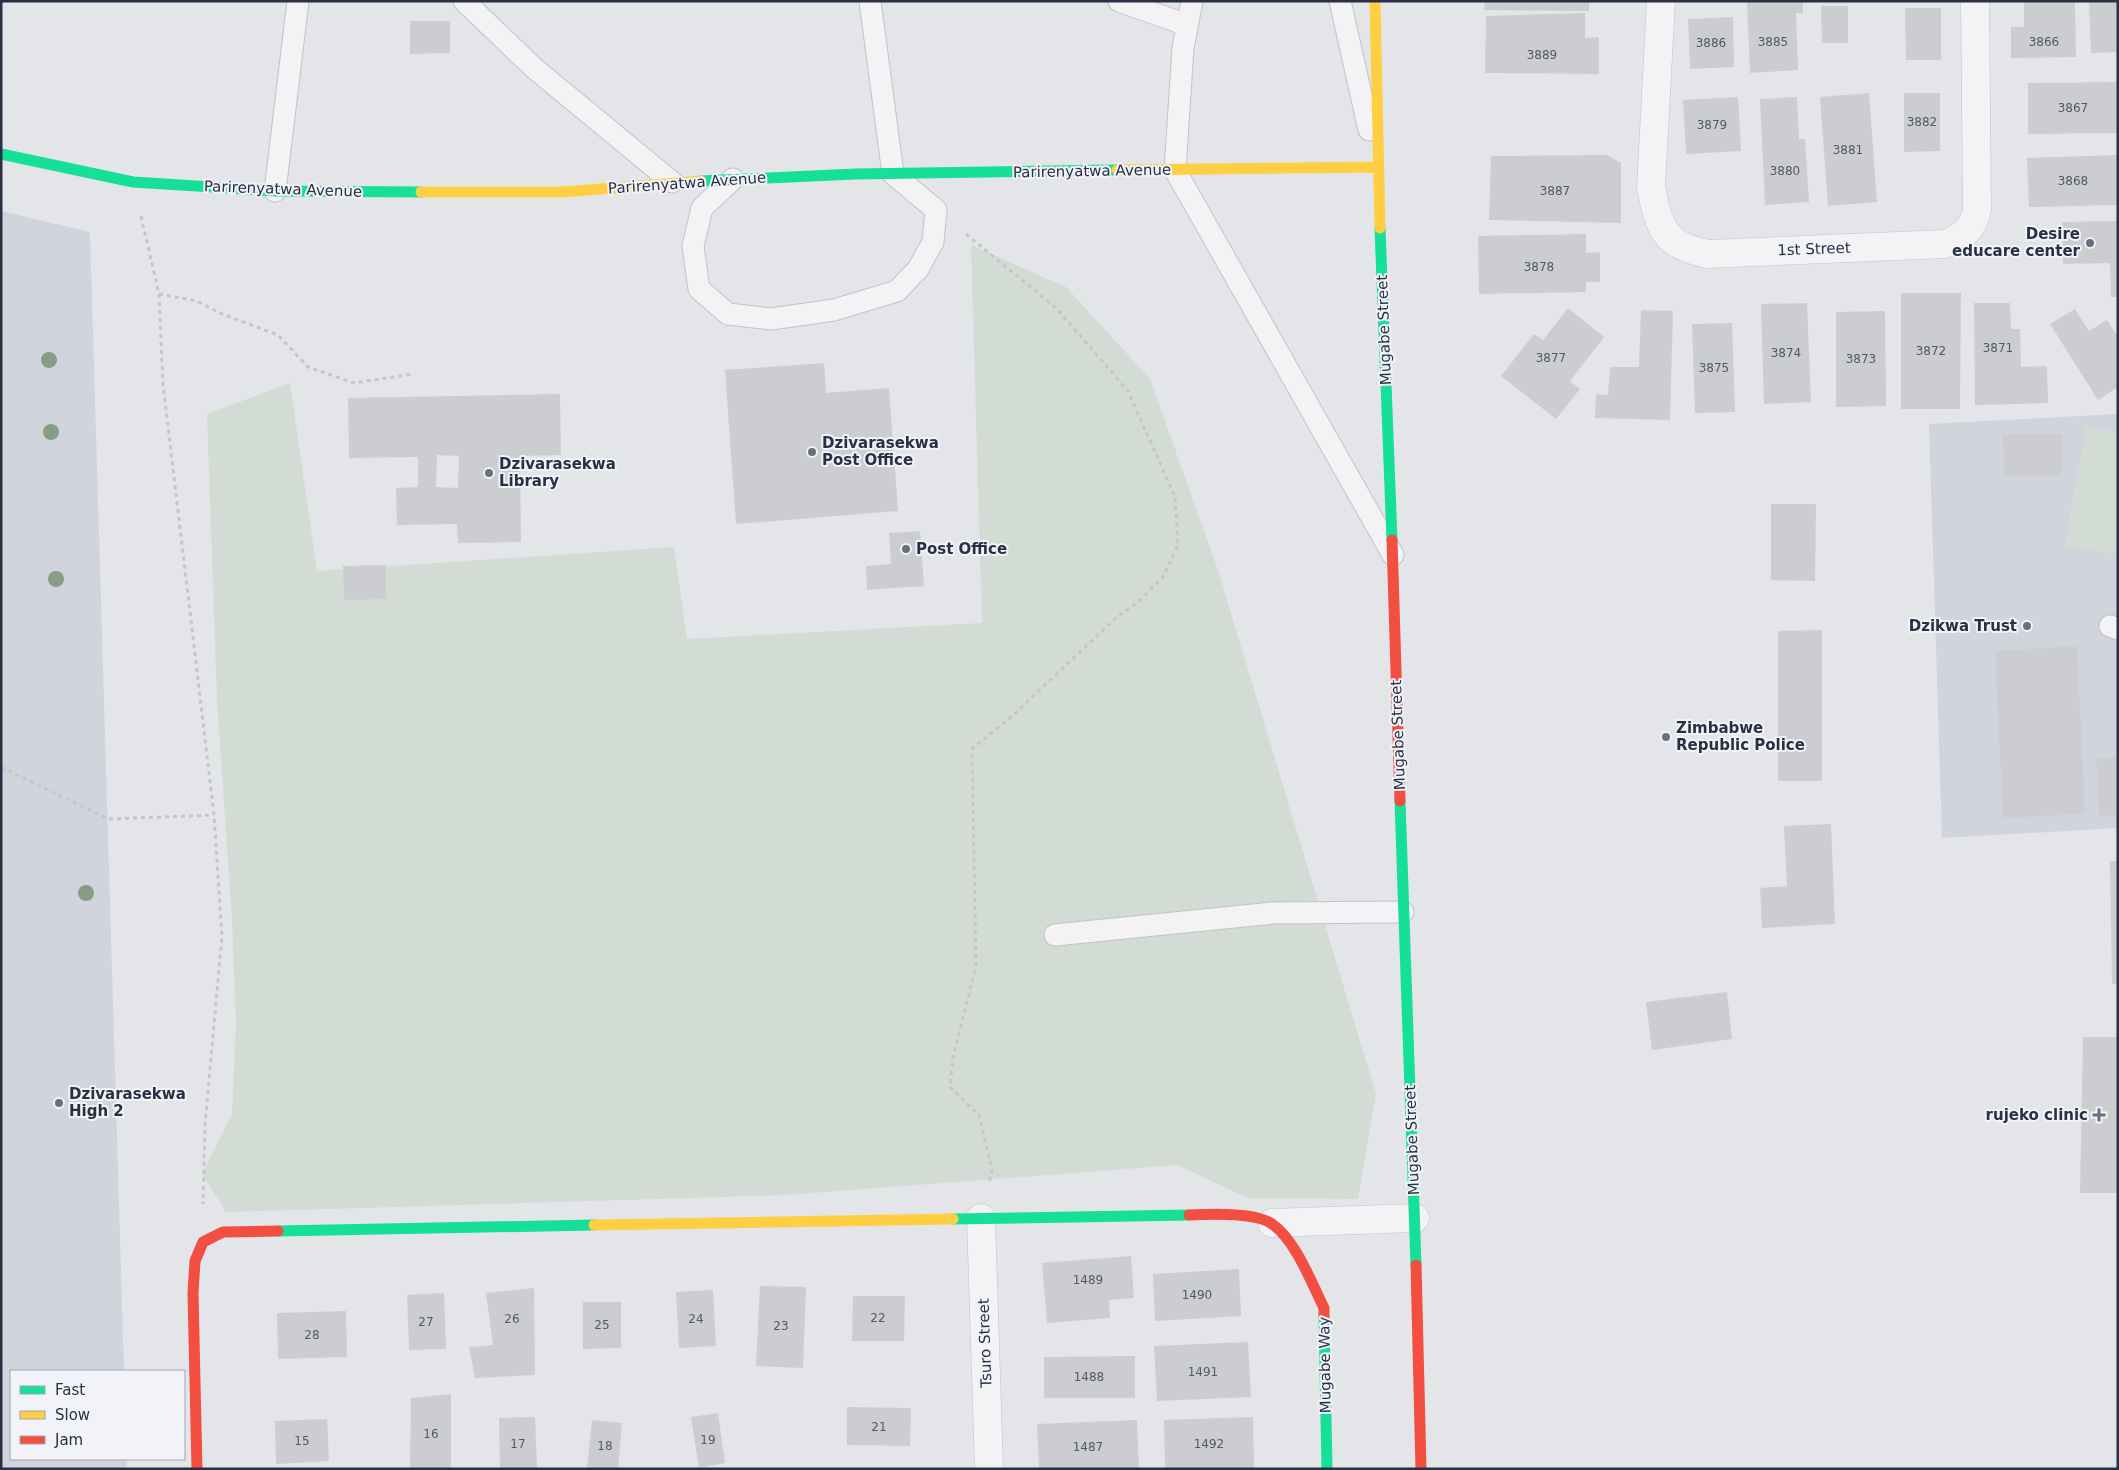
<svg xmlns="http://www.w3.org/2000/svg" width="2119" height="1470" viewBox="0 0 2119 1470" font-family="'DejaVu Sans',sans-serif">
	<rect width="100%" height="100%" fill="#e3e5e9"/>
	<path fill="#d1d4dc" d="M1,211L90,232L124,1371H11V1459H127V1469H1Z
		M2118,414V828L1942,838L1929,424Z"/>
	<path fill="#d2dcd4" d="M971,245L1066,287L1150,379L1218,570L1376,1094L1358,1199L1247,1198L1178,1165L786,1195L226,1212L202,1174L232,1114L236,1024L232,920L217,701L207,414L290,383L317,571L674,547L687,639L982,623Z
		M2086,427L2118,432V555L2065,546Z"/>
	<path fill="#cccdd1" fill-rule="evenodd" d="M1485,1H1589V11L1484,10Z
		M1747,1H1803V13H1796L1798,70L1750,73Z
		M2024,1H2075L2076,57L2011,58V27H2024Z
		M2089,1H2118V52L2091,53Z
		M1821,6H1848V43H1822Z
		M1905,8H1941V60H1906Z
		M1585,13V38L1599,37V74L1485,73L1486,16Z
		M1733,17L1734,67L1690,69L1688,19Z
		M410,21H450V53L410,54Z
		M2118,82V133L2028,134V83Z
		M1869,93L1877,202L1828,206L1820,97Z
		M1904,93H1940V151L1904,152Z
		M1738,97L1741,151L1686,154L1683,100Z
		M1797,97L1799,139H1805L1809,202L1765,205L1760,99Z
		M1607,155L1621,163V223L1489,220L1491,156Z
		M2118,155V205L2029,207L2027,158Z
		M2118,221V297H2111L2110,263L2063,264L2062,222Z
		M1586,234V253L1600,252V282H1586V292L1479,294L1478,236Z
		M1901,293H1961L1960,409H1901Z
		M1807,303L1811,402L1764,404L1761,304Z
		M1974,303H2010L2011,329H2020L2021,367L2047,366L2048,403L1975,405Z
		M1568,308L1604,337L1570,381L1580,389L1556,419L1501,376L1534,334L1543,340Z
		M2075,309L2089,331L2107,320L2118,337V387L2098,400L2050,324Z
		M1641,310L1673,311L1670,420L1595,418L1596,394L1608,395L1610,367H1639Z
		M1885,311L1886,406L1836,407V312Z
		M1732,323L1735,412L1695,413L1692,324Z
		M824,363L826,393L889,388L898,511L736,524L725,370Z
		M560,394L561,455L520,456L521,542L458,543L457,524L397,525L396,488L418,487V457L349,458L348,398ZM437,455L459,456L458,488L436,487Z
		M2003,434H2062V475L2004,476Z
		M1771,504H1816L1815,581L1771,580Z
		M920,531L924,586L867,590L866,566L891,564L889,533Z
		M386,565V599L344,600L343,566Z
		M1822,630V781H1778V631Z
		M2077,646L2085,814L2003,818L1995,651Z
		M2118,757V815L2099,816L2096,759Z
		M1831,824L1835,924L1762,928L1760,888L1787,886L1784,826Z
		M2110,861H2118V984H2112Z
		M1727,992L1732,1039L1652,1050L1646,1002Z
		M2083,1037H2118V1193H2080Z
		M1131,1256L1134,1298L1109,1300L1110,1318L1047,1323L1042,1263Z
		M1239,1269L1241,1316L1155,1321L1153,1274Z
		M760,1286L806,1287L803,1368L756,1366Z
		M534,1288L535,1375L475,1378L469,1347L493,1345L486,1293Z
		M713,1290L716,1346L679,1348L676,1292Z
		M444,1293L446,1349L409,1350L407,1295Z
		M853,1296H905L904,1341H852Z
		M583,1302H621V1348L583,1349Z
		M346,1311L347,1357L278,1359L277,1313Z
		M1248,1342L1251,1397L1157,1401L1154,1346Z
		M1135,1356V1398H1044V1357Z
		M451,1394V1469H410L411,1398Z
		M847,1407L911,1408L910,1446L847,1445Z
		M718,1413L725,1463L699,1468L691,1417Z
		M535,1417L537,1469H500L499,1418Z
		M1253,1417L1254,1469H1165L1164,1420Z
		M327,1419L329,1461L276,1464L275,1421Z
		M592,1420L622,1423L618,1469H587Z
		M1137,1420L1139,1469H1039L1037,1424Z"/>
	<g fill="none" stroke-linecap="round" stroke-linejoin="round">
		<g stroke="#c1c3c7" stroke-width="23">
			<path id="lane" d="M464,1L534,68L672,182
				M1119,1L1187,25
				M1192,1L1183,48L1175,170L1393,555
				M1340,1L1369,130
				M733,179L702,208L693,246L699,289L728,314L771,319L834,310L897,291L918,269L933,242L936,210L893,174L870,1
				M275,191L298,1
				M2110,626L2118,629
				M1055,935L1273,913L1403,912"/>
		</g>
		<g stroke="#c1c3c7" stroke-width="29">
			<path id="street" d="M1661,1L1651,187C1659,228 1664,246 1708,254L1945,244C1963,237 1973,229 1977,210L1975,1
				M981,1218L989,1469
				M1272,1223L1415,1218"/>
		</g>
		<path stroke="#c4c6ca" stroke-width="3" stroke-dasharray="4 4" stroke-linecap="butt" d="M141,216L159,294L163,384L214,815L222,936L205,1125L203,1204
			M966,234L1056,308L1128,391L1175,497L1178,545L1163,577L1139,601L1117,617L1011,717L972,749L976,965L953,1058L950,1087L979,1115L992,1170L989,1184
			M159,294L197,301L222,314L278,335L308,367L354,383L413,374
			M1,767L108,819L214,815"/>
		<use href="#lane" stroke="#f3f3f5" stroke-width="21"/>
		<use href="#street" stroke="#f3f3f5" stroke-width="28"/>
		<path stroke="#16e098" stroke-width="11" d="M1,154L133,182L275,191L421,192
			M701,181L856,174L1117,170
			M1380,228L1392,540
			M1400,801L1416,1265
			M953,1219L1189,1215
			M278,1231L594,1225
			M1324,1317L1327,1469"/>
		<path stroke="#ffcf43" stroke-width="11" d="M1375,1L1380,228
			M1117,170L1377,167
			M421,192H563L701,181
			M594,1225L953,1219"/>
		<path stroke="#f24e42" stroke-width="11" d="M1392,540L1400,801
			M1189,1215C1210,1214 1256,1212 1272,1224C1295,1239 1312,1284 1324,1308V1317
			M1416,1265L1421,1469
			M197,1469L193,1293L195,1261L203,1242L223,1232L278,1231"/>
	</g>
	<g fill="#869c85">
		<circle cx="49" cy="360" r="8"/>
		<circle cx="51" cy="432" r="8"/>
		<circle cx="56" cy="579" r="8"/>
		<circle cx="86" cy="893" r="8"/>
	</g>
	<g fill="#696f7e" stroke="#f1f3f8" stroke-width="2">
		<circle cx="2090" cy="243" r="5"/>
		<circle cx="812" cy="452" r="5"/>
		<circle cx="489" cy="473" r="5"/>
		<circle cx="906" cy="549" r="5"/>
		<circle cx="2027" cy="626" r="5"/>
		<circle cx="1666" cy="737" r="5"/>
		<circle cx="59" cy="1103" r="5"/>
		<path d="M2096.5 1107.5h5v5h5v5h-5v5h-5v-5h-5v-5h5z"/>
	</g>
	<g text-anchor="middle" stroke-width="4" stroke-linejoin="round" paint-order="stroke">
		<g font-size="12" fill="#525868">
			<text x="1773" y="46">3885</text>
			<text x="2044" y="46">3866</text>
			<text x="1711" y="47">3886</text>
			<text x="1542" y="59">3889</text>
			<text x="2073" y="112">3867</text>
			<text x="1922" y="126">3882</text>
			<text x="1712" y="129">3879</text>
			<text x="1848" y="154">3881</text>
			<text x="1785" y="175">3880</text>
			<text x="2073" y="185">3868</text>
			<text x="1555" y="195">3887</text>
			<text x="1539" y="271">3878</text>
			<text x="1998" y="352">3871</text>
			<text x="1931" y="355">3872</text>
			<text x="1786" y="357">3874</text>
			<text x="1551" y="362">3877</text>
			<text x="1861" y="363">3873</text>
			<text x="1714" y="372">3875</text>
			<text x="1088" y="1284">1489</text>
			<text x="1197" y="1299">1490</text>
			<text x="878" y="1322">22</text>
			<text x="512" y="1323">26</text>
			<text x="696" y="1323">24</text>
			<text x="426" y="1326">27</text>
			<text x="602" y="1329">25</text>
			<text x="781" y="1330">23</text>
			<text x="312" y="1339">28</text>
			<text x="1203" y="1376">1491</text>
			<text x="1089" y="1381">1488</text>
			<text x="879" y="1431">21</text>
			<text x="431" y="1438">16</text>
			<text x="708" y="1444">19</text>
			<text x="302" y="1445">15</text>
			<text x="518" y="1448">17</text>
			<text x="1209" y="1448">1492</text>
			<text x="605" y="1450">18</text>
			<text x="1088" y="1451">1487</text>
		</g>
		<g font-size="15" fill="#283044" stroke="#f1f3f8">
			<text transform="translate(1092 171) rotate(-1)" y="5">Parirenyatwa Avenue</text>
			<text transform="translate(687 183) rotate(-4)" y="5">Parirenyatwa Avenue</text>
			<text transform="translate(283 189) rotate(2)" y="5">Parirenyatwa Avenue</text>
			<text transform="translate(1814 249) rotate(-2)" y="5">1st Street</text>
			<text transform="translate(1384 330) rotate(-92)" y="5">Mugabe Street</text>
			<text transform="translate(1398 735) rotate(-92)" y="5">Mugabe Street</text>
			<text transform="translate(1412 1140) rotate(-92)" y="5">Mugabe Street</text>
			<text transform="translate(985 1343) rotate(-92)" y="5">Tsuro Street</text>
			<text transform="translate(1325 1365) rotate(-91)" y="5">Mugabe Way</text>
		</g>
		<g font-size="15" font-weight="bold" fill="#283044" stroke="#f1f3f8" text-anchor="start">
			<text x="2080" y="239" text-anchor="end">Desire<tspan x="2080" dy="17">educare center</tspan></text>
			<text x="822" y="448">Dzivarasekwa<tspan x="822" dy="17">Post Office</tspan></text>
			<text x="499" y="469">Dzivarasekwa<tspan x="499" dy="17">Library</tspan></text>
			<text x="916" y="554">Post Office</text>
			<text x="2017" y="631" text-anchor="end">Dzikwa Trust</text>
			<text x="1676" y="733">Zimbabwe<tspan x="1676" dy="17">Republic Police</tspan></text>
			<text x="69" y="1099">Dzivarasekwa<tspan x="69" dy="17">High 2</tspan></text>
			<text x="2088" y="1120" text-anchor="end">rujeko clinic</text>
		</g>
	</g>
	<rect width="2119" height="1470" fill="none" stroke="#283044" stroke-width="5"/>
	<rect x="10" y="1370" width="175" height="90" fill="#f1f3f8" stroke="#a1a5b0"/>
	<rect x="20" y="1386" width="25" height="8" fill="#16e098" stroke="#a1a5b0"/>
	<text x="55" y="1395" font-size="15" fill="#283044">Fast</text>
	<rect x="20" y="1411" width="25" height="8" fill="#ffcf43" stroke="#a1a5b0"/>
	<text x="55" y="1420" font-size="15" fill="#283044">Slow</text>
	<rect x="20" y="1436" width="25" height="8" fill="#f24e42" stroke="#a1a5b0"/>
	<text x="55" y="1445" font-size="15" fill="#283044">Jam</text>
</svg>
